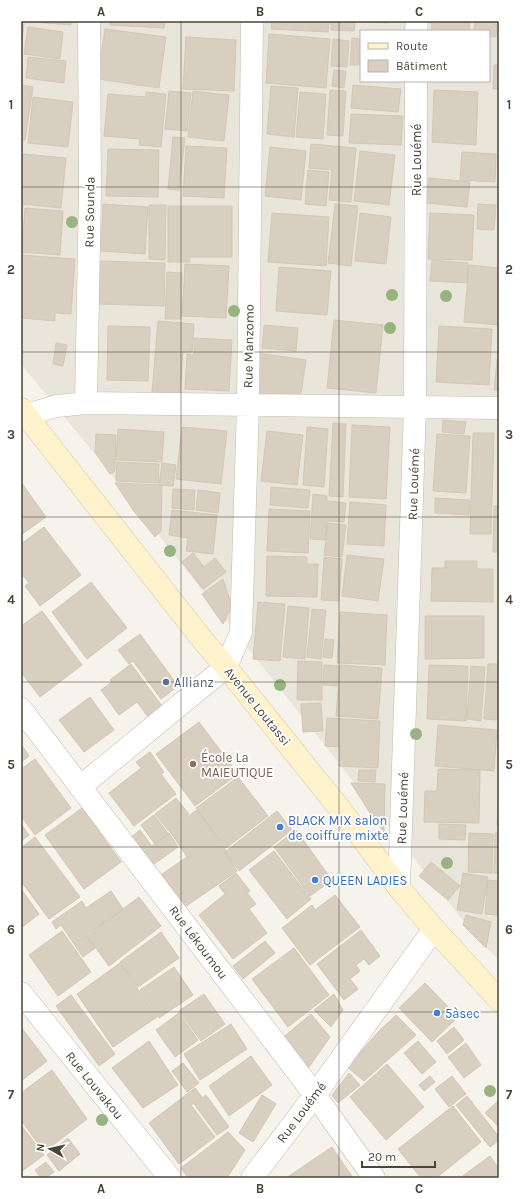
<svg xmlns="http://www.w3.org/2000/svg" width="520" height="1199" viewBox="0 0 520 1199" font-family="Karla,sans-serif">
	<rect width="100%" height="100%" fill="#f6f3ec"/>
	<path fill="#eae5da" fill-rule="evenodd" d="M21,21H499V960L476,937L98,458L21,364ZM361,31H489V81H361Z"/>
	<path fill="#d8cfc1" stroke="#d3c7b4" d="M34,21H71V25L34,22Z
		M110,21H165L164,28L110,25Z
		M272,21H329L328,32L271,29Z
		M331,21H355L354,31L331,30Z
		M361,21H388V23Z
		M432,21H470L469,31H431Z
		M475,21H497L496,37L489,36V31H474Z
		M21,23H24L21,53Z
		M28,27L63,32L60,59L24,54Z
		M105,29L166,37L159,88L98,79Z
		M269,34L330,39L326,88L266,83Z
		M186,37L236,40L234,91L183,89Z
		M352,38L361,39V65H350Z
		M333,39L349,41L347,67L331,66Z
		M28,57L66,61L64,83L26,78Z
		M494,65H499V89H493Z
		M334,70L346,71L344,88L332,86Z
		M21,85L33,87L25,140H21Z
		M353,85L401,89L398,112L351,108Z
		M271,86L298,88L294,137L267,134Z
		M330,90L346,91L343,136L327,135Z
		M434,90L478,92L476,145L432,142Z
		M169,91L191,93L187,131L165,129Z
		M193,91L229,95L224,141L188,137Z
		M146,92L166,94L161,147L139,145L140,139L104,136L108,94L146,97Z
		M300,92L326,94L323,139L296,137Z
		M33,97L73,102L68,147L28,143Z
		M351,114L403,116L401,145L349,143Z
		M173,137L185,138L179,190L168,189Z
		M311,144L356,148L351,202L329,200L332,170L309,168Z
		M186,146L227,148L224,198L183,196Z
		M270,147L306,151L301,200L265,196Z
		M108,149L159,150L158,197L106,196Z
		M360,151L395,155L389,205L354,201Z
		M462,152L496,154L495,182L460,180Z
		M23,154L66,158L61,208L21,204V174Z
		M308,170L329,172L326,206L305,204Z
		M429,178L470,182L467,207L426,203Z
		M103,204L148,207L145,254L101,251Z
		M335,204L358,206L351,266L328,263Z
		M478,204L496,205L494,230L477,229Z
		M149,205H166L165,260L149,259Z
		M168,206H232V257H190V262H168Z
		M25,208L63,211L60,255L22,252Z
		M272,213L329,217L326,266L268,262Z
		M360,213L391,217L386,264L355,261Z
		M430,213L474,215L472,260L428,259Z
		M21,255L75,259L71,314L55,313V321L21,318Z
		M432,260L468,263L467,283L430,281Z
		M100,261L165,263L164,306L99,304Z
		M185,264L229,266L226,318L182,316Z
		M469,265L499,268V325L464,322Z
		M279,267L331,271L327,315L276,311Z
		M167,272L182,273L181,319H165Z
		M334,320L383,325L376,393L327,388Z
		M158,321L194,324L192,352H183L180,394L152,392Z
		M264,325L298,328L296,351L262,348Z
		M108,326L150,327L148,381L107,380Z
		M439,326L492,329L489,385L436,382Z
		M194,338L232,340L229,391L185,389L187,354L194,355Z
		M499,342V390H494Z
		M56,343L67,345L63,366L53,364Z
		M257,353L306,360L300,400L252,394Z
		M443,420L466,422L464,434L442,432Z
		M333,423L346,424L343,497L329,496Z
		M352,425L390,427L386,499L349,497Z
		M182,427L227,431L221,484L176,479Z
		M307,427L328,429L324,487L303,485Z
		M118,429L164,432L162,462L116,460Z
		M267,431L303,435L297,485L261,481Z
		M473,433H494L491,534H470Z
		M96,434L116,435L115,471L110,474L95,452Z
		M437,434L470,436L466,493L433,491Z
		M117,462L159,464L158,483L116,481Z
		M162,463L176,465L173,486L159,485Z
		M21,482L46,517L21,535Z
		M115,483L162,485L161,531L155,537L133,510Z
		M271,487L310,490L308,508L270,505Z
		M173,489L195,490L194,510L172,508Z
		M198,490L220,493L218,513L196,510Z
		M313,494L327,496V501L346,503L344,522L327,521L326,540L310,539Z
		M435,498L470,500L469,515L435,513Z
		M350,502L386,505L384,546L347,544Z
		M494,506H499V552H493Z
		M269,509L310,511L308,553L267,551Z
		M172,510L217,515L213,554L186,551L188,538L169,535Z
		M328,523L346,525L342,557L324,555Z
		M44,527L81,575L40,606L25,586L29,583L21,573V544Z
		M193,553L204,567L215,558L226,572L203,589L182,562Z
		M347,555L384,559L378,601L342,596Z
		M267,556L307,557V564H318L317,597L266,596Z
		M324,557L342,559L339,601L321,600Z
		M445,561H477V569H493V602L431,601L432,568H445Z
		M223,579L232,607L223,624L202,594Z
		M91,582L127,628L87,659L52,612Z
		M258,602L285,604L280,661L253,659Z
		M288,606L309,608L305,659L283,657Z
		M312,609L326,610L321,659L307,657Z
		M42,611L82,665L40,697L21,672V626Z
		M340,612L387,615L385,665L337,663Z
		M425,616H484V658L425,659Z
		M140,634L178,686L161,699L133,661L129,664L118,650Z
		M325,639L334,640L332,658L323,657Z
		M298,661L322,662V700H297Z
		M131,664L162,706L148,717L137,702L119,715L101,690L112,682L110,680Z
		M488,664H499V720L484,719Z
		M324,665L338,666L337,686L323,685Z
		M340,665L382,668L378,719L336,716Z
		M429,665L468,666L466,721L427,719Z
		M471,666L485,667L481,721L467,719Z
		M90,697L114,730L84,752L59,720Z
		M321,703L323,731L303,732L301,704Z
		M327,718L380,721L378,768L339,766L340,747L325,746Z
		M199,722L238,774L195,806L156,754Z
		M438,725L497,730L494,771L435,766Z
		M21,744L29,756L21,762Z
		M150,752L164,772L161,774L176,794L134,826L109,793L141,768L136,762Z
		M35,759L71,808L35,835L21,816V769Z
		M438,769L480,770L479,823L424,822L425,791H437Z
		M359,770H376L375,782L358,781Z
		M238,777L268,816L226,848L196,808Z
		M351,783L385,784L384,832L370,813Z
		M499,791V825H497Z
		M176,798L189,814L168,830L155,814Z
		M82,808L121,862L84,889L45,835Z
		M197,810L226,850L224,851L237,871L185,907L162,874L187,857L169,830Z
		M277,811L292,830L239,871L225,852Z
		M154,815L168,833L155,844L141,825Z
		M21,824L29,835L21,841Z
		M439,824L466,825L465,840L439,839Z
		M140,830L151,845L140,853L130,838Z
		M296,830L332,880L310,896L274,847Z
		M169,833L178,847L150,867L141,854Z
		M469,833L493,834L492,873L468,872Z
		M495,833H499V873H494Z
		M35,837L80,897L49,919L21,881V848Z
		M274,851L311,899L287,919L249,870Z
		M431,862L460,886L448,900L419,876Z
		M236,873L250,891L247,893L256,904L249,909L267,933L233,959L199,915L225,894L219,886Z
		M463,873L488,877L482,914L457,910Z
		M488,880L499,881L497,915L485,914Z
		M21,889L39,914L21,928Z
		M111,891L123,909L86,935L95,948L83,957L61,925L56,929L52,922L82,901L86,908Z
		M335,895L360,927L310,965L282,928L312,905L315,910Z
		M139,897L161,926L109,966L87,936Z
		M466,915L491,922L486,948L463,925Z
		M361,930L380,956L369,965L364,959L356,965L360,971L350,979L358,989L344,1000L317,964Z
		M62,931L91,972L58,996L29,955Z
		M161,932L179,958L138,987L120,962Z
		M265,941L275,953L243,979L233,966Z
		M294,948L329,995L288,1027L252,979Z
		M120,963L157,1017L113,1047L77,994Z
		M174,967L193,995L159,1018L140,990Z
		M425,983L458,1017L432,1042L399,1008Z
		M204,994L225,1024L201,1041L179,1011Z
		M334,994L343,1010L331,1027L314,1010Z
		M71,995L115,1054L99,1066L56,1006Z
		M179,1013L198,1040L175,1057L156,1030Z
		M311,1014L330,1037L307,1070L281,1039Z
		M396,1015L416,1035L364,1081L347,1067L379,1031Z
		M231,1024L247,1049L200,1080L184,1054Z
		M21,1027L47,1061L21,1081Z
		M454,1027L464,1040L447,1054L437,1041Z
		M149,1041L178,1085L143,1108L112,1068Z
		M418,1041L436,1062L422,1074L404,1053Z
		M466,1043L481,1065L464,1078L448,1057Z
		M251,1056L272,1085L229,1116L209,1086Z
		M183,1063L199,1083L187,1092L172,1071Z
		M387,1064L424,1107L386,1140L350,1097Z
		M52,1070L87,1119L44,1152L21,1120V1093Z
		M349,1073L360,1085L338,1103L332,1095Z
		M430,1076L435,1082L424,1091L419,1085Z
		M452,1076L466,1094L449,1107L435,1089Z
		M195,1088L202,1097L191,1105L215,1137L179,1164L149,1123Z
		M206,1095L229,1127L217,1135L194,1104Z
		M262,1095L276,1104L253,1142L239,1133Z
		M467,1096L499,1137V1140L490,1147L456,1105Z
		M499,1100V1127L485,1113Z
		M453,1106L481,1142L436,1178H421L398,1149Z
		M21,1125L44,1155L21,1172Z
		M228,1132L245,1150L227,1178H188L181,1168Z
		M68,1138L80,1154L59,1171L47,1155Z
		M332,1147L353,1178H286Z
		M490,1156L499,1169V1178H460Z
		M46,1162L54,1172L46,1178H41L35,1170Z"/>
	<g fill="none" stroke-linecap="round" stroke-linejoin="round">
		<g stroke="#c2bbae" stroke-width="23">
			<path id="minor" d="M416,31L417,21
				M86,403L90,191L89,21
				M26,415L57,406L86,403L499,408
				M21,709L315,1095L374,1178
				M80,787L226,667L241,632L248,405L252,21
				M399,888L415,407L416,81
				M21,993L170,1178
				M252,1178L315,1095L434,929"/>
		</g>
		<g stroke="#d6c79b" stroke-width="23">
			<path id="secondary" d="M21,409L205,643L226,667L344,814L399,888L434,929L499,1000"/>
		</g>
		<use href="#minor" stroke="#fff" stroke-width="22"/>
		<use href="#secondary" stroke="#fff3cd" stroke-width="22"/>
	</g>
	<g fill="#97b381">
		<circle cx="72" cy="222" r="6"/>
		<circle cx="392" cy="295" r="6"/>
		<circle cx="446" cy="296" r="6"/>
		<circle cx="234" cy="311" r="6"/>
		<circle cx="390" cy="328" r="6"/>
		<circle cx="170" cy="551" r="6"/>
		<circle cx="280" cy="685" r="6"/>
		<circle cx="416" cy="734" r="6"/>
		<circle cx="447" cy="863" r="6"/>
		<circle cx="490" cy="1091" r="6"/>
		<circle cx="102" cy="1120" r="6"/>
	</g>
	<path fill="none" stroke="#4b4439" stroke-width="1" stroke-opacity="0.55" d="M181,21V1178M339,21V1178M21,187H499M21,352H499M21,517H499M21,682H499M21,847H499M21,1012H499"/>
	<circle fill="#5c6f8a" stroke="#fff" stroke-width="1.5" cx="166" cy="682" r="4"/>
	<circle fill="#8d6e63" stroke="#fff" stroke-width="1.5" cx="193" cy="764" r="4"/>
	<g fill="#3f7fe0" stroke="#fff" stroke-width="1.5">
		<circle cx="280" cy="827" r="4"/>
		<circle cx="315" cy="880" r="4"/>
		<circle cx="437" cy="1013" r="4"/>
	</g>
	<g text-anchor="middle" stroke-width="3.5" stroke-linejoin="round" paint-order="stroke">
		<g font-size="13" fill="#4b4439" stroke="#fff">
			<text transform="translate(416 160) rotate(-90)" y="5">Rue Louémé</text>
			<text transform="translate(89 212) rotate(-89)" y="5">Rue Sounda</text>
			<text transform="translate(248 346) rotate(-89)" y="5">Rue Manzomo</text>
			<text transform="translate(413 484) rotate(-88)" y="5">Rue Louémé</text>
			<text transform="translate(258 706) rotate(51)" y="5">Avenue Loutassi</text>
			<text transform="translate(402 808) rotate(-88)" y="5">Rue Louémé</text>
			<text transform="translate(199 942) rotate(53)" y="5">Rue Lékoumou</text>
			<text transform="translate(95 1085) rotate(51)" y="5">Rue Louvakou</text>
			<text transform="translate(301 1112) rotate(-53)" y="5">Rue Louémé</text>
		</g>
		<g font-size="13" fill="#4e5e75" stroke="#fff" text-anchor="start">
			<text x="174" y="687">Allianz</text>
		</g>
		<g font-size="13" fill="#785e54" stroke="#fff" text-anchor="start">
			<text x="201" y="762">École La<tspan x="201" dy="15">MAIEUTIQUE</tspan></text>
		</g>
		<g font-size="13" fill="#366cbe" stroke="#fff" text-anchor="start">
			<text x="288" y="825">BLACK MIX salon<tspan x="288" dy="15">de coiffure mixte</tspan></text>
			<text x="323" y="885">QUEEN LADIES</text>
			<text x="445" y="1018">5àsec</text>
		</g>
	</g>
	<rect width="520" height="1199" fill="none" stroke="#ffffff" stroke-width="44"/>
	<rect x="360" y="30" width="130" height="52" fill="#ffffff" stroke="#b7b4b0"/>
	<rect x="368" y="43" width="20" height="6" fill="#fff3cd" stroke="#b7b4b0"/>
	<text x="396" y="50" font-size="12" fill="#4b4439">Route</text>
	<rect x="368" y="60" width="20" height="12" fill="#d8cfc1" stroke="#b7b4b0"/>
	<text x="396" y="70" font-size="12" fill="#4b4439">Bâtiment</text>
	<g transform="translate(50 1149) rotate(278)" stroke="#ffffff" stroke-width="3" paint-order="stroke">
	<path d="M0-3L7 15L0 10L-7 15Z" fill="#4b4439"/>
	<text y="-6" font-size="11" font-weight="bold" text-anchor="middle" fill="#4b4439">N</text>
	</g>
	<path d="M362 1161v6h73v-6" fill="none" stroke="#4b4439" stroke-width="2"/>
	<text x="368" y="1161" font-size="12" fill="#4b4439" stroke="#ffffff" stroke-width="3" paint-order="stroke">20 m</text>
	<rect x="22" y="22" width="476" height="1155" fill="none" stroke="#4b4439" stroke-width="1.5"/>
	<g font-size="13" text-anchor="middle" font-weight="bold" fill="#4b4439">
		<text x="101" y="16">A</text>
		<text x="260" y="16">B</text>
		<text x="419" y="16">C</text>
		<text x="11" y="109">1</text>
		<text x="509" y="109">1</text>
		<text x="11" y="274">2</text>
		<text x="509" y="274">2</text>
		<text x="11" y="439">3</text>
		<text x="509" y="439">3</text>
		<text x="11" y="604">4</text>
		<text x="509" y="604">4</text>
		<text x="11" y="769">5</text>
		<text x="509" y="769">5</text>
		<text x="11" y="934">6</text>
		<text x="509" y="934">6</text>
		<text x="11" y="1099">7</text>
		<text x="509" y="1099">7</text>
		<text x="101" y="1193">A</text>
		<text x="260" y="1193">B</text>
		<text x="419" y="1193">C</text>
	</g>
</svg>
